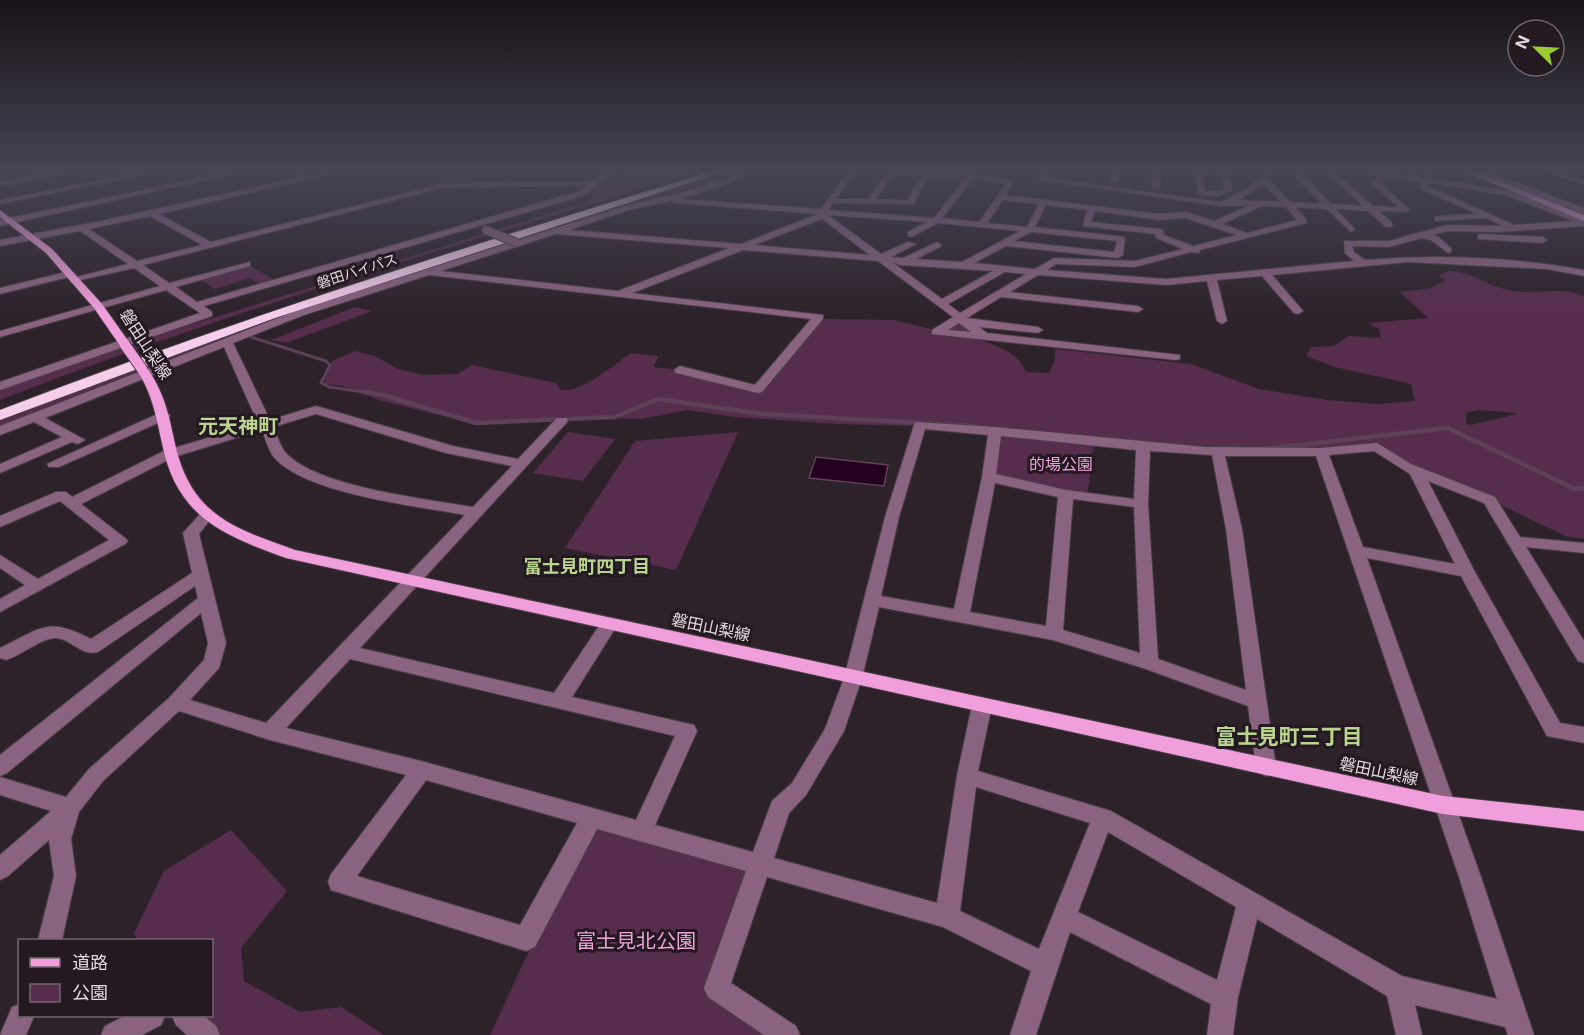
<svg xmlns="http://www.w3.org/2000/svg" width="1584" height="1035" viewBox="0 0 1584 1035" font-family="Inter,'Noto Sans JP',sans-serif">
	<rect width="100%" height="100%" fill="#2d222a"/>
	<path fill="#572d4e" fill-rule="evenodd" d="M625,169H709C471,240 232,310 0,400V391L87,357L589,201L595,196L588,191L611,172Z
		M738,169H751L717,184L640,204L337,301L0,432V415C173,347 351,289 529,232C598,210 669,192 738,169Z
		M249,265L276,281L261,285L250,278L215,289L200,279Z
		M1450,271C1473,272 1491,288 1514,291C1538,295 1560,286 1584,296V539L1568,537L1490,500L1407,467L1377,447L1218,453L1094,442L1087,497L989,477L992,428L839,424L736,417L688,410L640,419L593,417L468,422L379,400L343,386L324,384L332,361L355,351L375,356L398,369L423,375L458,374L472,365L556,383L561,390C580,394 615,364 631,353L659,356L653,367L680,370L758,389L823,319L894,320L938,331L959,318L979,336L966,335C988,343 1017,349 1026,372L1049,373L1055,360V349L1191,364L1259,389L1327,400L1377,404L1415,401L1411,384L1335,367L1306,356L1311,347L1334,346L1349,336L1381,338L1379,329L1368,323L1428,318L1400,292L1431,288L1446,280L1438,276ZM1478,410L1516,413L1517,414L1471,425L1466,423V413Z
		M355,307L372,311L286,343L271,340Z
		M568,432L615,439L583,481L533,473Z
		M738,432L676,570L565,548L635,441Z
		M591,818L760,865L717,988L787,1035H490Z
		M231,830L287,891L241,948L244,981L300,1012L341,1007L384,1035H207L185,1016H212V940H137L134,933L164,871Z"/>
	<path fill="#25001e" stroke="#5d4158" stroke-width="1.5" d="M816,457L888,465L884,486L809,478Z"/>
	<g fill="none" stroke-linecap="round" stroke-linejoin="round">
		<path stroke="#5d4158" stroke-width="3" d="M251,337L326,361L330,365L321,383L329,387L376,394"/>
		<path stroke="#5d4158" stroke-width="4.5" d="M366,392L383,395L476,423L615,417L658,399L762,414L974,426
			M1272,448L1448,428L1575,489L1584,488"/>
		<path fill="#25001e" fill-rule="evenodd" d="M1491,169H1538L1584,179V187L1536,176L1497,173Z"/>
		<g stroke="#4a3f47" stroke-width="2">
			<path id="minor" d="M70,169H85L0,186V182Z
				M157,169H171L0,204V200Z
				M242,169H255L0,226V220Z
				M284,169C294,168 299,174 308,175C320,177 338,168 352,169L159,214L211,242L442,184L592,181C601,172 609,168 622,169L607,176L586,195L204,306L212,312V316L0,390V382L200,313L166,290L0,337V331L160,286L134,268L72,282V278L128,264L80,231L0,246V240L101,221L300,177ZM587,185L580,191L197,302L176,287L250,266V262L169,283L143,265L442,188ZM150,216L202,245L137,261L89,229Z
				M744,169H753L728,184L679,199L821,209L849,169H857L836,199H868L886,173V169H894V171L972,173L1014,181L1006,195L1159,214L1186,212L1214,221L1251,205L1221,206L1039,180L1044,169H1052L1048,178L1221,202L1251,186L1269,169H1277L1268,179L1290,202L1322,204L1288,169H1296L1331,204L1363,206L1330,175L1334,169H1342L1338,175L1373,206L1398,207L1371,182L1377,175L1352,169H1389L1387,172L1425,178L1430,169H1438L1432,179L1510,191L1583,219L1584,226L1498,232L1447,231L1432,235L1437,236L1451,248V252L1448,253L1431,240L1422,238L1389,247L1352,246L1354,252L1365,260C1436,254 1513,257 1584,270V276L1547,269L1408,262L1272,275L1303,311L1298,314L1294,313L1262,276L1217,280L1227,321L1222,324L1217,321L1207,281L1166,285L1038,275L1010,292L1138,306L1143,309L1138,312L1001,297L967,318L1038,327L1043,330L1038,333L979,327L987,333L1180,355V359L1176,360L932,334V330L953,317L878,261L743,250L632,293L823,315V319L762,392L758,393L676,373L674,370L680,366L755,385L811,319L429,275L304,315L233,343L270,420L316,406L453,446L518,459L557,418H567L568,421L360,648L554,693L603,620H615L618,624L572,697L694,725L697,731L655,825L753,852L772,801L792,783L825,729L844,678L885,517L915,422L995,427L1205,447L1320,448L1377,443L1411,464L1495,497L1520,537L1584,543V553L1526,547L1584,641V663L1578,661L1484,503L1428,481L1475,572L1560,723L1584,727V743L1547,736L1461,576L1367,558L1481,877L1534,1035H1508L1505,1027L1415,1005L1422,1035H1396L1387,996L1257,919L1238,997L1233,1035H1207L1211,1004L1070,932L1036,1035H1010L1031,971L943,927L767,877L731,983L796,1026L800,1035H764L708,997L704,988L746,871L597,829L535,947L526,951L331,890L328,882L331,874L406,775L270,740L179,711L103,781L79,812L71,839L76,876L62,940H38L54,876L49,840L8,876L0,880V855L51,811L0,795V777L66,797L89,769L169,698L204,660L208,643L201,613L7,773L0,776V755L198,598L195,586L98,652C81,657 70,637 54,638C38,640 22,655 6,660L0,658V648C42,628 47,616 91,639L192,573L183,533L201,513H211L213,516L199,534L226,643L219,668L190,700L266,723L465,515C418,506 303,494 273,456C268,449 265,438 262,430L174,457L81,504L125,538L128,541L125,544L0,612V599L25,585L0,568V555L38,579L109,540L60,501L0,527V516L56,492H66L72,497L164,451L258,423L224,347L45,418L85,440L78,444L72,442L0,473V464L62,437L34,422L0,435V426L296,311L628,205C668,196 707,188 744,169ZM892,175L919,176L908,200L876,199ZM927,176L966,177L934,218L829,210L833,203L914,204ZM1384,176L1423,182L1421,189L1477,214L1438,216L1435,217V221L1486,218L1503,226L1447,225L1389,241H1344L1345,253L1354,261L1166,279L1047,270L1056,264L1135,267L1191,252L1199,253L1200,250L1306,223V219L1295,207L1327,209L1351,232L1355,229L1336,209L1368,211L1386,227H1392V223L1379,211L1406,212L1410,210L1379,182ZM974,178L1006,184L979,222L942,218ZM1430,183L1505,195L1573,221L1514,225L1428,186ZM1264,184L1281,202L1239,200ZM1003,200L1039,204L1027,227L987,223ZM671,201L675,203L818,214L741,244L569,230L632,209ZM1046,205L1087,210L1083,226L1155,234L1156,238L1183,249L1135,261L1054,258L1035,269L974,263L1006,246L1118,258L1123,255L1125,237L1035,227ZM1262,206L1286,207L1297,220L1247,233L1222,224ZM1095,211L1159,220L1185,218L1237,235L1193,246L1164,235L1163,230L1160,229L1091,222ZM828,215L927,222L908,232V236L911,237L938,223L1020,231L962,262L916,259L940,247L942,245L937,242L903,258L891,257L916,244L908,242L881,254ZM822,219L870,255L754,245ZM1031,232L1117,241L1114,252L1014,241ZM556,234L729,248L618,291L441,271ZM892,262L901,265L993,271L942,299ZM1005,272L1026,274L960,313L948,304ZM959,323L971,332L948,330ZM316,414L446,453L512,466L473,507C427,499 315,487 285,452C280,446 277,434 273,427ZM925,429L988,435L982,477L954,609L881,596L899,517ZM1001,436L1136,450L1134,499L1066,490L996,474ZM1150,451L1212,455L1226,529L1246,690L1158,659L1148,504ZM1374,451L1410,474L1455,564L1363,547L1329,455ZM1225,456H1316L1459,877L1497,999L1402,976L1111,811L978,771L992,705L989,700L982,698L975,700L972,705L957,776L937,903L774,858L789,813L806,795L844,731L862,678L879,607L1053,640L1143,668L1248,706L1256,767L1259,773L1266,776L1273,773L1276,767L1242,529ZM995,483L1058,497L1046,626L970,612ZM1073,499L1134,507L1140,653L1063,630ZM350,659L675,736L636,820L421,761L286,728ZM426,780L577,823L520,925L357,876ZM976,787L1090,823L1039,949L960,911ZM1108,832L1236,907L1217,980L1078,912Z
				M1112,169H1120L1118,181L1114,183L1110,181Z
				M1153,169H1161L1160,187L1156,189L1152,187Z
				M1194,169L1228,170L1232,191L1217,196L1198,194ZM1202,172L1222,174L1224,190L1205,192Z
				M1542,169H1552L1584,180V185Z
				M1574,169H1584V173Z
				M1478,173L1504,178L1584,208V214L1499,182L1475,177Z
				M1481,234L1543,237L1547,240L1543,243L1478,239V235Z
				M70,271L75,274L73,276L0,294V288Z
				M164,411L170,415L169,418L59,467H49L47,464Z
				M20,1004V1016H34L26,1035H0L12,1007Z
				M125,1016H165L161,1025L142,1035H101L105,1026Z
				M172,1016H204L216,1026L220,1035H187L176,1025Z"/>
		</g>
		<g stroke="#4a3f47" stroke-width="2">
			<path id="major" d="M1458,169H1468L1584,215V221Z
				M0,210L52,249L102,304L131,345L129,347H121L94,308L46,253L0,217Z
				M142,365L146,367C164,391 169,415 175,444C191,514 232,528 295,550L1443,796L1584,811V831L1443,814L286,558C222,535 176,516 162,443C156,416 152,392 136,369Z"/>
		</g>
		<g stroke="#4a3f47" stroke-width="2">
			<path id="highway" d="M720,169H732L275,318L0,420V410C236,319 477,243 720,169Z"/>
		</g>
		<use href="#minor" fill="#8a6380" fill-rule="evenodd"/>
		<use href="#major" fill="#f09fdc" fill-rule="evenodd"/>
		<use href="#highway" fill="#f6ceeb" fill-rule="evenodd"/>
		<g stroke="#4a3f47" stroke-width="10" stroke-linecap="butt">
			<path id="minor-bridge" d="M486,230L517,243"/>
		</g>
		<g stroke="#4a3f47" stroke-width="12" stroke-linecap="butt">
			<path id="major-bridge" d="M125,345L142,369"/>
		</g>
		<use href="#minor-bridge" stroke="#8a6380" stroke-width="8"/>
		<use href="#major-bridge" stroke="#f09fdc" stroke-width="10"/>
	</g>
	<linearGradient id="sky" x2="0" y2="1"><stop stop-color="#191317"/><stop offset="0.54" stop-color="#464455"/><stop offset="1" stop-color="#464455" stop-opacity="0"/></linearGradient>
	<rect width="1584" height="314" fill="url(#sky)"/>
	<g text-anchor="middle" stroke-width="6" stroke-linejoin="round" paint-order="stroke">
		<g font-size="14" fill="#e1d9de" stroke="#241821">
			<text transform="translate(357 271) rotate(-18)" y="5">磐田バイパス</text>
		</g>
		<g font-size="16" fill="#e1d9de" stroke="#241821">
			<text transform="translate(146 344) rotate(57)" y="6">磐田山梨線</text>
			<text transform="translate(711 627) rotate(12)" y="6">磐田山梨線</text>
			<text transform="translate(1379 771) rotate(12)" y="6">磐田山梨線</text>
		</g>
		<g font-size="16" fill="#eda2da" stroke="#241821">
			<text x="1061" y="470">的場公園</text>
		</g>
		<g font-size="18" font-weight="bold" fill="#bad68e" stroke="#241821">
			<text x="587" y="573">富士見町四丁目</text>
		</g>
		<g font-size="20" font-weight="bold" fill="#bad68e" stroke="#241821">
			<text x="238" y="433">元天神町</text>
		</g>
		<g font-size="20" fill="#eda2da" stroke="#241821">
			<text x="636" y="948">富士見北公園</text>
		</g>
		<g font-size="21" font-weight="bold" fill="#bad68e" stroke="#241821">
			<text x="1289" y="744">富士見町三丁目</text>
		</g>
	</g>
	<rect x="18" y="939" width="195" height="78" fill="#241821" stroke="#70656d" stroke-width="1.5"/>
	<rect x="30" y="958" width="30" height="9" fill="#f09fdc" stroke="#70656d" stroke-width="1.5"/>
	<text x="72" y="969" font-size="18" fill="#e1d9de">道路</text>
	<rect x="30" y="984" width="30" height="18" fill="#572d4e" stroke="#70656d" stroke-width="1.5"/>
	<text x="72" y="999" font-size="18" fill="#e1d9de">公園</text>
	<g transform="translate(1536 48) rotate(294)"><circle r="28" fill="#241821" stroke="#70656d" stroke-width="1.5"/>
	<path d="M0-4.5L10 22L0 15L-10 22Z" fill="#9acb34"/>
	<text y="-9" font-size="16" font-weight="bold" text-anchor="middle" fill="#e1d9de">N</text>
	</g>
</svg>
